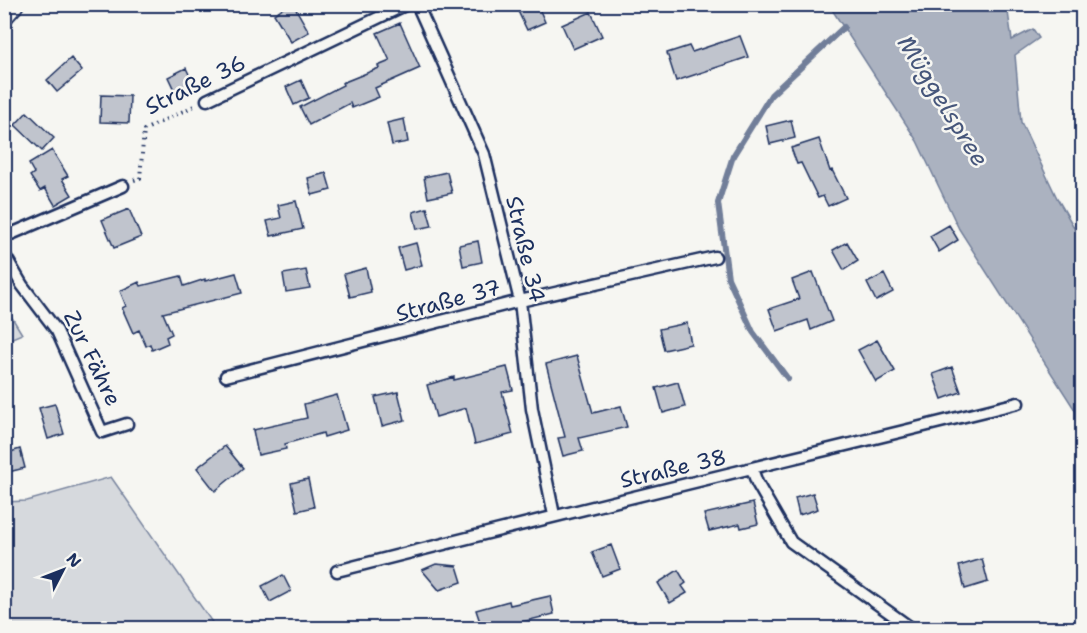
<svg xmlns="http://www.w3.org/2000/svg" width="1087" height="633" viewBox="0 0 1087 633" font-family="'Shantell Sans',sans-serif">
	<rect width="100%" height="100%" fill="#f6f6f2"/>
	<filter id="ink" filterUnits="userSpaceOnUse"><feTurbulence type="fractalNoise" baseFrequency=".0167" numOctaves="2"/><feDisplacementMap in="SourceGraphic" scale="12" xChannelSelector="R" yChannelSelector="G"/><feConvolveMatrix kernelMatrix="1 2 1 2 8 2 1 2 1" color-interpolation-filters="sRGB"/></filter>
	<g filter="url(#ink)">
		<path fill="#d6d9dd" stroke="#78849e" stroke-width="1.5" d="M5,306L22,334L5,341H4Z
			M111,477L216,628H5V502L27,501Z"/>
		<path fill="#abb2c0" stroke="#717e99" stroke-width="1.5" d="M829,5H1007L1012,40L1033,29L1039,38L1015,55L1021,122L1057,198L1082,241V421L959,229L917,141Z"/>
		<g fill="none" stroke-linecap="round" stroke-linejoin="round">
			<path stroke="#717e99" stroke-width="6" d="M788,379L753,332L728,278L718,203L733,156L771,95L844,27"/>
		</g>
		<path fill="#c0c4cd" stroke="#1b2f5e" stroke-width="1.5" d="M289,4H293L309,32L291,42L274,14Z
			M528,4H537L545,22L527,30L517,9Z
			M591,12L602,36L573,49L562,25Z
			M400,23L420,68L375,88L379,97L352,108L350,103L309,125L300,107L343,85L342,83L379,68L378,66L390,61L377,33Z
			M740,36L748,57L676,81L667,53L689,46L692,52Z
			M71,58L82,71L57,92L47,80Z
			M186,68L196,89L178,98L168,77Z
			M301,80L309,98L294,105L286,87Z
			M101,95L130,96L129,123L100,122Z
			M27,112L54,138L42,151L15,125Z
			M404,119L408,142L392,145L387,123Z
			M791,120L795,138L770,144L766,126Z
			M819,139L830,171L832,170L846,198L828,206L823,196L818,198L801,163L797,164L791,148Z
			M52,150L68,176L62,179L72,195L55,205L45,188L40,191L30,176L34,173L29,164Z
			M447,172L452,193L428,198L424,177Z
			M326,173L331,190L312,195L308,178Z
			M296,201L303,229L271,236L267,221L281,218L278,205Z
			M427,208L432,226L417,229L413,212Z
			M129,209L141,237L114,248L102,220Z
			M949,225L958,240L939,252L930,236Z
			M478,241L482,262L463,266L459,245Z
			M847,242L858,261L844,270L833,250Z
			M416,243L422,265L404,270L398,248Z
			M366,268L371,292L350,297L344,274Z
			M306,270L310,288L286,292L283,274Z
			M813,272L832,321L811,330L808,320L777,331L769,309L799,299L792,280Z
			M236,273L242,293L163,313L172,334L166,337L168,343L152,350L150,344L146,346L139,330L133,333L122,308L126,306L120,291L139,282L141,286L181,276L184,286L205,279V281Z
			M884,274L893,292L876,301L867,283Z
			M687,323L691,344L664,350L659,329Z
			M877,340L895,371L876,382L858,350Z
			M577,356L593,413L621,406L627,427L579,438L583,451L563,456L558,438L565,437L546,364Z
			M507,367L513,390L502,392L513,434L475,444L466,408L436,417L427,385L454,377V380Z
			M952,367L961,392L942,399L933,374Z
			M678,382L685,407L663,413L656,388Z
			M398,392L405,420L382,426L375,397Z
			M337,395L347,430L324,437L323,433L285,444L286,449L258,455L253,430L307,418L304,404Z
			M55,404L64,434L48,439L39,408Z
			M225,446L243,468L215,491L197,468Z
			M20,449L25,468L4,473V454Z
			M308,479L314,507L297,511L291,483Z
			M813,493L818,509L799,515L795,498Z
			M753,503L758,524L741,528L740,524L709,531L704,514Z
			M611,545L620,569L602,576L592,552Z
			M982,559L988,582L965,589L959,566Z
			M436,564L457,566L462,582L439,590L422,570Z
			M678,570L686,583L682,586L687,593L670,603L658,583Z
			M283,575L291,591L270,602L262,586Z
			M550,596L554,614L498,628H482L476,610L509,601L510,605Z"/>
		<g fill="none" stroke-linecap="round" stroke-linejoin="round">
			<g stroke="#1b2f5e" stroke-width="15">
				<path id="service" d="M417,4L484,154L520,301L532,409L554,515
					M207,100L407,4
					M4,237L123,186
					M4,254L22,285L57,331L102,432L127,424
					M226,376L520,301L715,257
					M752,469L757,483L791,542L911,628
					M337,571C563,513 791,459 1018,403"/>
			</g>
			<g stroke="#1b2f5e" stroke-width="24">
				<path id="minor" d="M4,14L13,4"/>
			</g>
			<path stroke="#1b2f5e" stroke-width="4" stroke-dasharray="1.5 4.5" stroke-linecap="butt" d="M134,180L140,178L144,130L194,106"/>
			<use href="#service" stroke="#f6f6f2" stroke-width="10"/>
			<use href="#minor" stroke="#f6f6f2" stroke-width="20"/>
		</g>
	</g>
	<g text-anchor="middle" stroke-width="5" stroke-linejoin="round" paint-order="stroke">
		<g font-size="22" fill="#1b2f5e" stroke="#f6f6f2">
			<text transform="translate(195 84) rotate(-26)" y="8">Straße 36</text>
			<text transform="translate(526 249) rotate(77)" y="8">Straße 34</text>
			<text transform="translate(448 300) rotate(-15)" y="8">Straße 37</text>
			<text transform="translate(93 358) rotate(64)" y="8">Zur Fähre</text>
			<text transform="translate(673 468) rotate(-13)" y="8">Straße 38</text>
		</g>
		<g font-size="24" font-style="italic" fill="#46567b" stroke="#f6f6f2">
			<text transform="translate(943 101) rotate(58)" y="8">Müggelspree</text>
		</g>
	</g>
	<rect width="1087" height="633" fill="none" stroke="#f6f6f2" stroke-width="24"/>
	<rect x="12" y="12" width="1063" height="609" fill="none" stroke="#1b2f5e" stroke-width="2" filter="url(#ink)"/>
	<g transform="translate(63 570) rotate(48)" stroke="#f6f6f2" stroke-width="4.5" paint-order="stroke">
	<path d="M0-4.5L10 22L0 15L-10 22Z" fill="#1b2f5e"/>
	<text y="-9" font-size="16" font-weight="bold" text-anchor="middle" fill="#1b2f5e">N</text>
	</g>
</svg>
